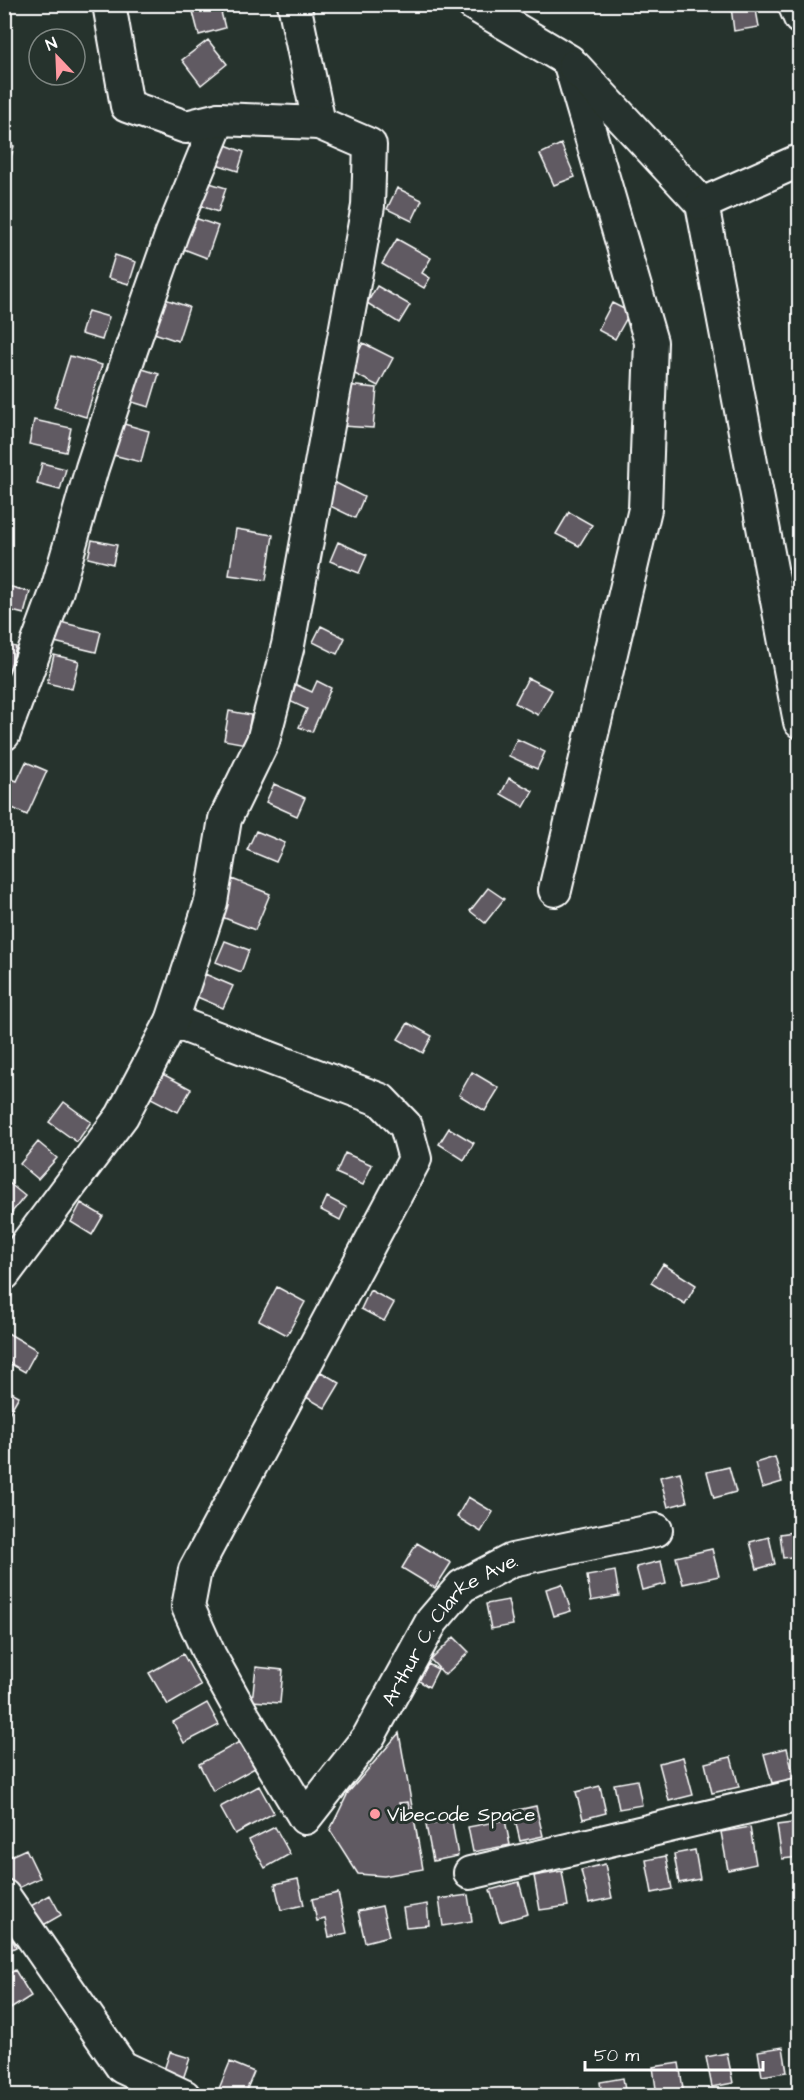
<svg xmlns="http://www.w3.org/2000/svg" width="804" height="2100" viewBox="0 0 804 2100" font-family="'Architects Daughter',sans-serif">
	<rect width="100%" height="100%" fill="#26332d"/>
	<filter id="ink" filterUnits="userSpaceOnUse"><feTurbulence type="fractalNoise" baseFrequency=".0167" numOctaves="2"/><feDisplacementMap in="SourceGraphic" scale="12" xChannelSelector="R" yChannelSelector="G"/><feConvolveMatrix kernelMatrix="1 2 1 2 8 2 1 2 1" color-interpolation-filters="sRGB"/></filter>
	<g filter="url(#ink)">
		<path fill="#615a62" stroke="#fff" stroke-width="1.5" d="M191,4H219L225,28L199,35Z
			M745,4H755L759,27L734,31L731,7Z
			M208,40L227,64L201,85L182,60Z
			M4,143L14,146L6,175L4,174Z
			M223,144L244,152L238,171L216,164Z
			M561,144L575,177L554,185L540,154Z
			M203,181L226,188L218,212L195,204Z
			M397,188L422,200L412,221L387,209Z
			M192,217L218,226L207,258L181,248Z
			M397,239L431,258L422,273L430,278L424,288L382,264Z
			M115,255L136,262L129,284L108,278Z
			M377,286L410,305L399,323L367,303Z
			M162,298L189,307L178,341L151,332Z
			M612,303L630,312L615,339L598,330Z
			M88,311L109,317L102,340L81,334Z
			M363,343L393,358L378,386L349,371Z
			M70,356L102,365L86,417L54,407Z
			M139,368L159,374L149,407L129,401Z
			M346,385L377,388L373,428L342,426Z
			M34,420L71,428L66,452L29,444Z
			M117,422L149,431L141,462L109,454Z
			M42,463L66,469L60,490L37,484Z
			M334,482L364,497L355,518L324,503Z
			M569,512L592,525L579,546L556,534Z
			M236,529L273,535L266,580L229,575Z
			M92,540L117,545L113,564L88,558Z
			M338,542L367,555L359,573L330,561Z
			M8,586L30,592L24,614L4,609V597Z
			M56,621L101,632L96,652L50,641Z
			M321,626L345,638L337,654L313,642Z
			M4,644L16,647L6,682L4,681Z
			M54,655L79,661L72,689L47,683Z
			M528,678L552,690L538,715L515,703Z
			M317,681L331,688L312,732L299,727L307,709L283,698L290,682L312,692Z
			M229,711L251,715L246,744L224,740Z
			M517,739L545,752L537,769L509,756Z
			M26,762L47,771L27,815L4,804V776L17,781Z
			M509,778L533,791L524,807L501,794Z
			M274,784L305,798L297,816L266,802Z
			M256,831L285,843L276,862L247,850Z
			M232,879L270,894L255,930L217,915Z
			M488,888L504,899L485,923L470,911Z
			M225,941L249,950L241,972L216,962Z
			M205,974L233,986L223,1008L195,996Z
			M408,1023L432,1036L423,1053L398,1039Z
			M159,1072L191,1089L178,1112L147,1096Z
			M472,1072L499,1088L485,1111L459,1095Z
			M64,1102L91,1122L77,1142L49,1122Z
			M449,1128L474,1143L464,1160L439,1144Z
			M38,1142L57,1158L38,1179L20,1164Z
			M345,1153L372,1165L363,1185L336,1173Z
			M4,1179L25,1196L8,1217L4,1214Z
			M327,1197L346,1207L340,1220L321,1210Z
			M81,1203L103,1216L92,1235L71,1222Z
			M663,1264L696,1285L685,1304L651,1283Z
			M277,1287L305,1302L287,1335L259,1320Z
			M370,1290L394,1303L384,1321L361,1309Z
			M6,1332L37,1350L25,1372L4,1360Z
			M321,1372L340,1383L325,1408L306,1397Z
			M4,1388L19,1396L8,1415L4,1413Z
			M775,1457L782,1482L762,1488L755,1463Z
			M729,1467L736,1492L714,1498L707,1472Z
			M680,1472L687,1502L668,1507L660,1477Z
			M468,1497L493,1512L481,1532L457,1517Z
			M800,1531V1556L783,1558L780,1534Z
			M769,1537L775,1564L757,1569L750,1542Z
			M417,1543L451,1563L435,1588L402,1568Z
			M712,1549L719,1576L683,1584L676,1557Z
			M661,1561L666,1584L642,1590L636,1567Z
			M615,1571L619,1596L591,1601L587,1576Z
			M562,1584L571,1611L554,1616L546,1589Z
			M508,1600L513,1625L491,1629L486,1604Z
			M454,1637L469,1652L445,1675L431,1660Z
			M183,1654L201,1686L168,1705L149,1673Z
			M428,1664L438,1669L429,1687L419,1681Z
			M256,1667L283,1670L280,1703L252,1701Z
			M207,1703L219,1725L184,1743L173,1722Z
			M399,1733L423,1869L384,1876L358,1874L330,1830L348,1793Z
			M241,1741L255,1768L213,1791L199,1764Z
			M787,1748L794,1778L772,1783L764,1754Z
			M683,1757L693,1795L669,1801L659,1763Z
			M731,1757L739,1787L712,1793L705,1763Z
			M637,1780L642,1805L619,1809L614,1784Z
			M259,1786L274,1813L235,1834L220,1807Z
			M600,1786L606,1813L583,1819L576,1792Z
			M408,1802L411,1818L402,1820L399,1803Z
			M536,1806L543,1836L520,1841L513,1811Z
			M505,1820L510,1845L473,1852L468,1827Z
			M452,1821L458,1856L433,1861L426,1825Z
			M800,1822V1857L782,1859L777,1825Z
			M275,1827L290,1854L265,1868L249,1840Z
			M750,1827L756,1864L728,1870L721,1832Z
			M26,1849L40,1878L14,1890L4,1869V1859Z
			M695,1850L700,1879L679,1883L674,1854Z
			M666,1856L672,1889L652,1893L646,1860Z
			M605,1864L612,1898L589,1903L581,1870Z
			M562,1871L568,1906L540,1910L534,1876Z
			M298,1879L304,1905L281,1910L275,1884Z
			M519,1882L528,1914L500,1922L490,1890Z
			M338,1893L347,1933L329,1937L325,1919L317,1921L312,1899Z
			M50,1895L61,1915L40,1927L29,1907Z
			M468,1895L472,1921L443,1926L439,1899Z
			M427,1904L429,1925L406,1927L403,1908Z
			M382,1906L389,1936L365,1942L358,1911Z
			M4,1926L16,1947L4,1953Z
			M15,1970L31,1996L9,2010L4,2003V1977Z
			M783,2047L787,2072L762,2076L758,2051Z
			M170,2052L190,2058L182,2082L162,2076Z
			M727,2053L733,2083L712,2087L706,2057Z
			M230,2062L254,2072L244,2096H229L218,2091Z
			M679,2063L684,2095L657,2096L653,2067Z
			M623,2078L626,2096H602L600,2082Z
			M569,2089L571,2096H544V2094Z"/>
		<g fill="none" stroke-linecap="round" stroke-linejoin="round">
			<g stroke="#fff" stroke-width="36">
				<g id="minor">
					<path d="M294,4L319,123"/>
					<path d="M473,4L569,61L651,342L645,509L555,890"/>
					<path d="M794,4L800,18"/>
					<path d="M574,66L702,204L800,722"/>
					<path d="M702,204L796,162L800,164"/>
					<path d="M4,734L57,590L92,468L131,350L172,233L219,119"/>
					<path id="s1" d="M172,1021L381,1100L406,1126L415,1159L195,1570L188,1607L210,1656L244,1717L305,1818L369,1736L432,1621L462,1586L512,1560L656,1530"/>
					<path d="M4,1274L122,1116L172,1021L211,902L225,819L263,741L288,645L368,206L370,145L319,123L219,119L186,127L127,106L109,4"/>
					<path d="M470,1873L800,1795"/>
					<path d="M4,1896L122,2067L184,2096"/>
				</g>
			</g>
			<use href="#minor" stroke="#26332d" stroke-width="32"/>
		</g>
	</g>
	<circle fill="#ff9aa2" stroke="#26332d" stroke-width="2" cx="375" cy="1814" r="6"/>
	<g text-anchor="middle" stroke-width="6" stroke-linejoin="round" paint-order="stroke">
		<g font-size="20" fill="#fff" stroke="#26332d">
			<text dy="7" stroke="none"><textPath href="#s1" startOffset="1281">Arthur C. Clarke Ave.</textPath></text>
		</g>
		<g font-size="20" fill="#fff" stroke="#26332d" text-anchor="start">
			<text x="387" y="1821">Vibecode Space</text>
		</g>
	</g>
	<rect width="804" height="2100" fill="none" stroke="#26332d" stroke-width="24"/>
	<rect x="12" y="12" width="780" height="2076" fill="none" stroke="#fff" stroke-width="2" filter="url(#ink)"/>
	<g transform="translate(57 57) rotate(337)"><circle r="28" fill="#26332d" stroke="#7d8581" stroke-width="1.5"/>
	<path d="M0-4.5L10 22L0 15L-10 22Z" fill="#ff9aa2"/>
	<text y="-9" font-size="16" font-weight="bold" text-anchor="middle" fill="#ffffff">N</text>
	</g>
	<path d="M585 2061v9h178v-9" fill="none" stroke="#ffffff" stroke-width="3"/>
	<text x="594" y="2061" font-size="18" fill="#ffffff" stroke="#26332d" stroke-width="4.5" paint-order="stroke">50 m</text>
</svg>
